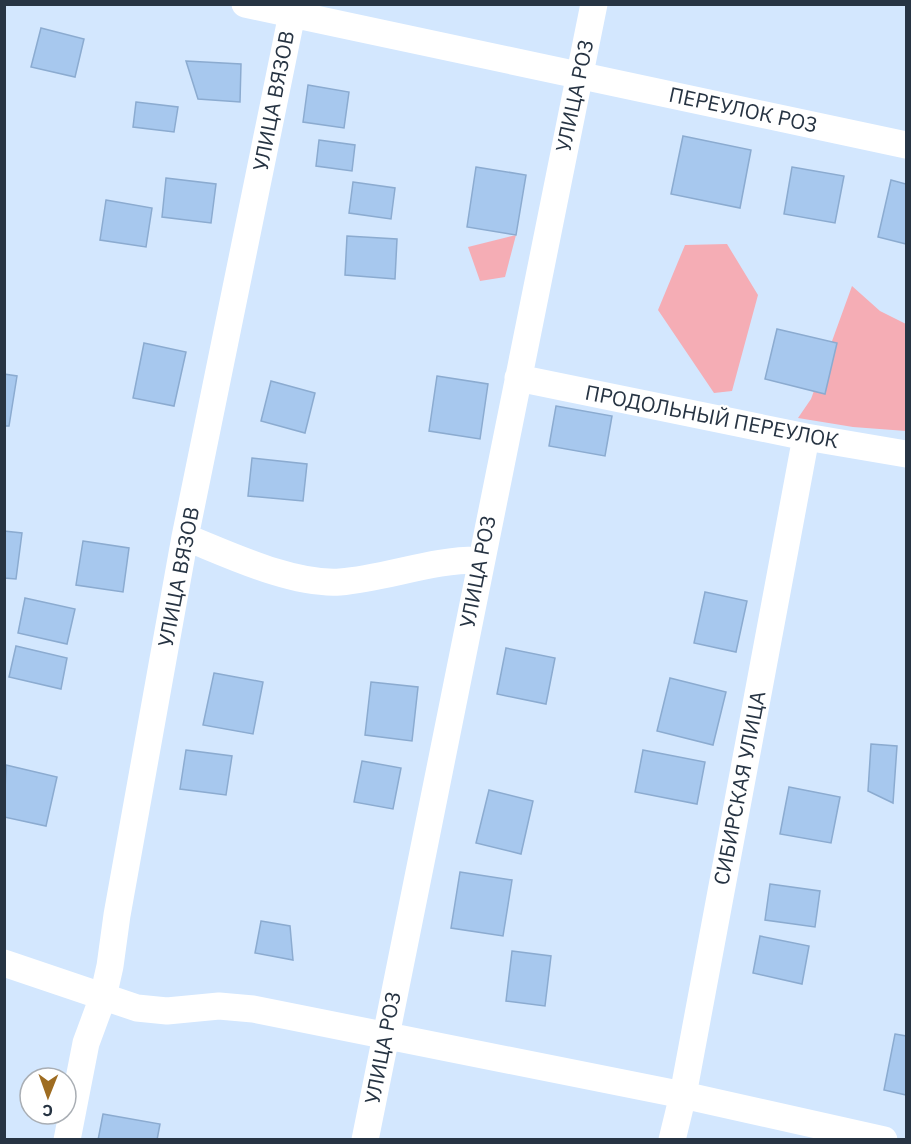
<svg xmlns="http://www.w3.org/2000/svg" width="911" height="1144" viewBox="0 0 911 1144" font-family="'IBM Plex Sans',sans-serif">
	<rect width="100%" height="100%" fill="#d3e7fe"/>
	<path fill="#f5adb5" d="M516,235L505,277L480,281L468,247Z
		M727,244L758,295L732,391L714,393L658,310L685,245Z
		M852,286L880,311L906,324V431L853,427L798,418L811,399Z"/>
	<path fill="#a7c8ee" stroke="#8babd0" stroke-width="1.5" d="M41,28L84,39L75,77L31,67Z
		M186,61L241,64L240,102L198,99Z
		M308,85L349,92L344,128L303,122Z
		M136,102L178,107L174,132L133,127Z
		M683,136L751,150L740,208L671,194Z
		M319,140L355,145L352,171L316,166Z
		M476,167L526,175L516,235L467,227Z
		M792,167L844,176L835,223L784,214Z
		M166,178L216,184L211,223L162,217Z
		M891,180L906,184V244L878,237Z
		M353,182L395,188L391,219L349,213Z
		M106,200L152,208L146,247L100,240Z
		M347,236L397,239L395,279L345,275Z
		M777,329L837,343L825,394L765,379Z
		M144,343L186,352L174,406L133,398Z
		M4,374L17,376L9,426H4Z
		M437,376L488,384L480,439L429,431Z
		M271,381L315,393L305,433L261,421Z
		M556,406L612,416L605,456L549,446Z
		M252,458L307,464L303,501L248,496Z
		M4,531L22,533L16,579L4,578Z
		M83,541L129,548L123,592L76,585Z
		M705,592L747,601L736,652L694,643Z
		M25,598L75,609L67,644L18,633Z
		M16,646L67,658L61,689L9,677Z
		M506,648L555,658L546,704L497,694Z
		M214,673L263,682L253,734L203,725Z
		M670,678L726,692L713,745L657,731Z
		M371,682L418,687L412,741L365,735Z
		M871,744L897,746L893,803L868,791Z
		M186,750L232,756L226,795L180,789Z
		M643,750L705,762L697,804L635,792Z
		M362,761L401,768L393,809L354,802Z
		M6,765L57,777L46,826L4,817Z
		M789,787L840,797L831,843L780,834Z
		M489,790L533,801L521,854L476,843Z
		M460,872L512,880L503,936L451,928Z
		M770,884L820,891L815,927L765,920Z
		M261,921L290,926L293,960L255,953Z
		M760,936L809,946L802,984L753,973Z
		M512,951L551,956L545,1006L506,1001Z
		M895,1034L906,1036V1095L884,1090Z
		M103,1114L160,1124L157,1140H98Z"/>
	<g fill="none" stroke-linecap="round" stroke-linejoin="round">
		<path stroke="#fff" stroke-width="27" d="M245,4L292,14L294,4
			M518,378L806,437L906,454
			M185,537C230,555 292,585 340,582C388,578 432,559 481,560
			M4,963L137,1008L167,1011L219,1006L253,1009L683,1095L884,1140
			M67,1140L86,1043L103,997L110,966L117,915L185,537L292,14L906,145
			M365,1140L594,4
			M672,1140L683,1095L806,437"/>
	</g>
	<g text-anchor="middle" stroke-width="4.5" stroke-linejoin="round" paint-order="stroke">
		<g font-size="21" fill="#273443" stroke="#fff">
			<text transform="translate(575 96) rotate(-78)" y="7">УЛИЦА РОЗ</text>
			<text transform="translate(274 101) rotate(-79)" y="7">УЛИЦА ВЯЗОВ</text>
			<text transform="translate(743 110) rotate(12)" y="7">ПЕРЕУЛОК РОЗ</text>
			<text transform="translate(712 417) rotate(11)" y="7">ПРОДОЛЬНЫЙ ПЕРЕУЛОК</text>
			<text transform="translate(478 572) rotate(-79)" y="7">УЛИЦА РОЗ</text>
			<text transform="translate(179 577) rotate(-79)" y="7">УЛИЦА ВЯЗОВ</text>
			<text transform="translate(740 788) rotate(-79)" y="7">СИБИРСКАЯ УЛИЦА</text>
			<text transform="translate(383 1048) rotate(-79)" y="7">УЛИЦА РОЗ</text>
		</g>
	</g>
	<rect width="911" height="1144" fill="none" stroke="#273443" stroke-width="12"/>
	<g transform="translate(48 1096) rotate(181)"><circle r="28" fill="#ffffff" stroke="#a9aeb4" stroke-width="1.5"/>
	<path d="M0-4.5L10 22L0 15L-10 22Z" fill="#9e6c21"/>
	<text y="-9" font-size="16" font-weight="bold" text-anchor="middle" fill="#273443">С</text>
	</g>
</svg>
